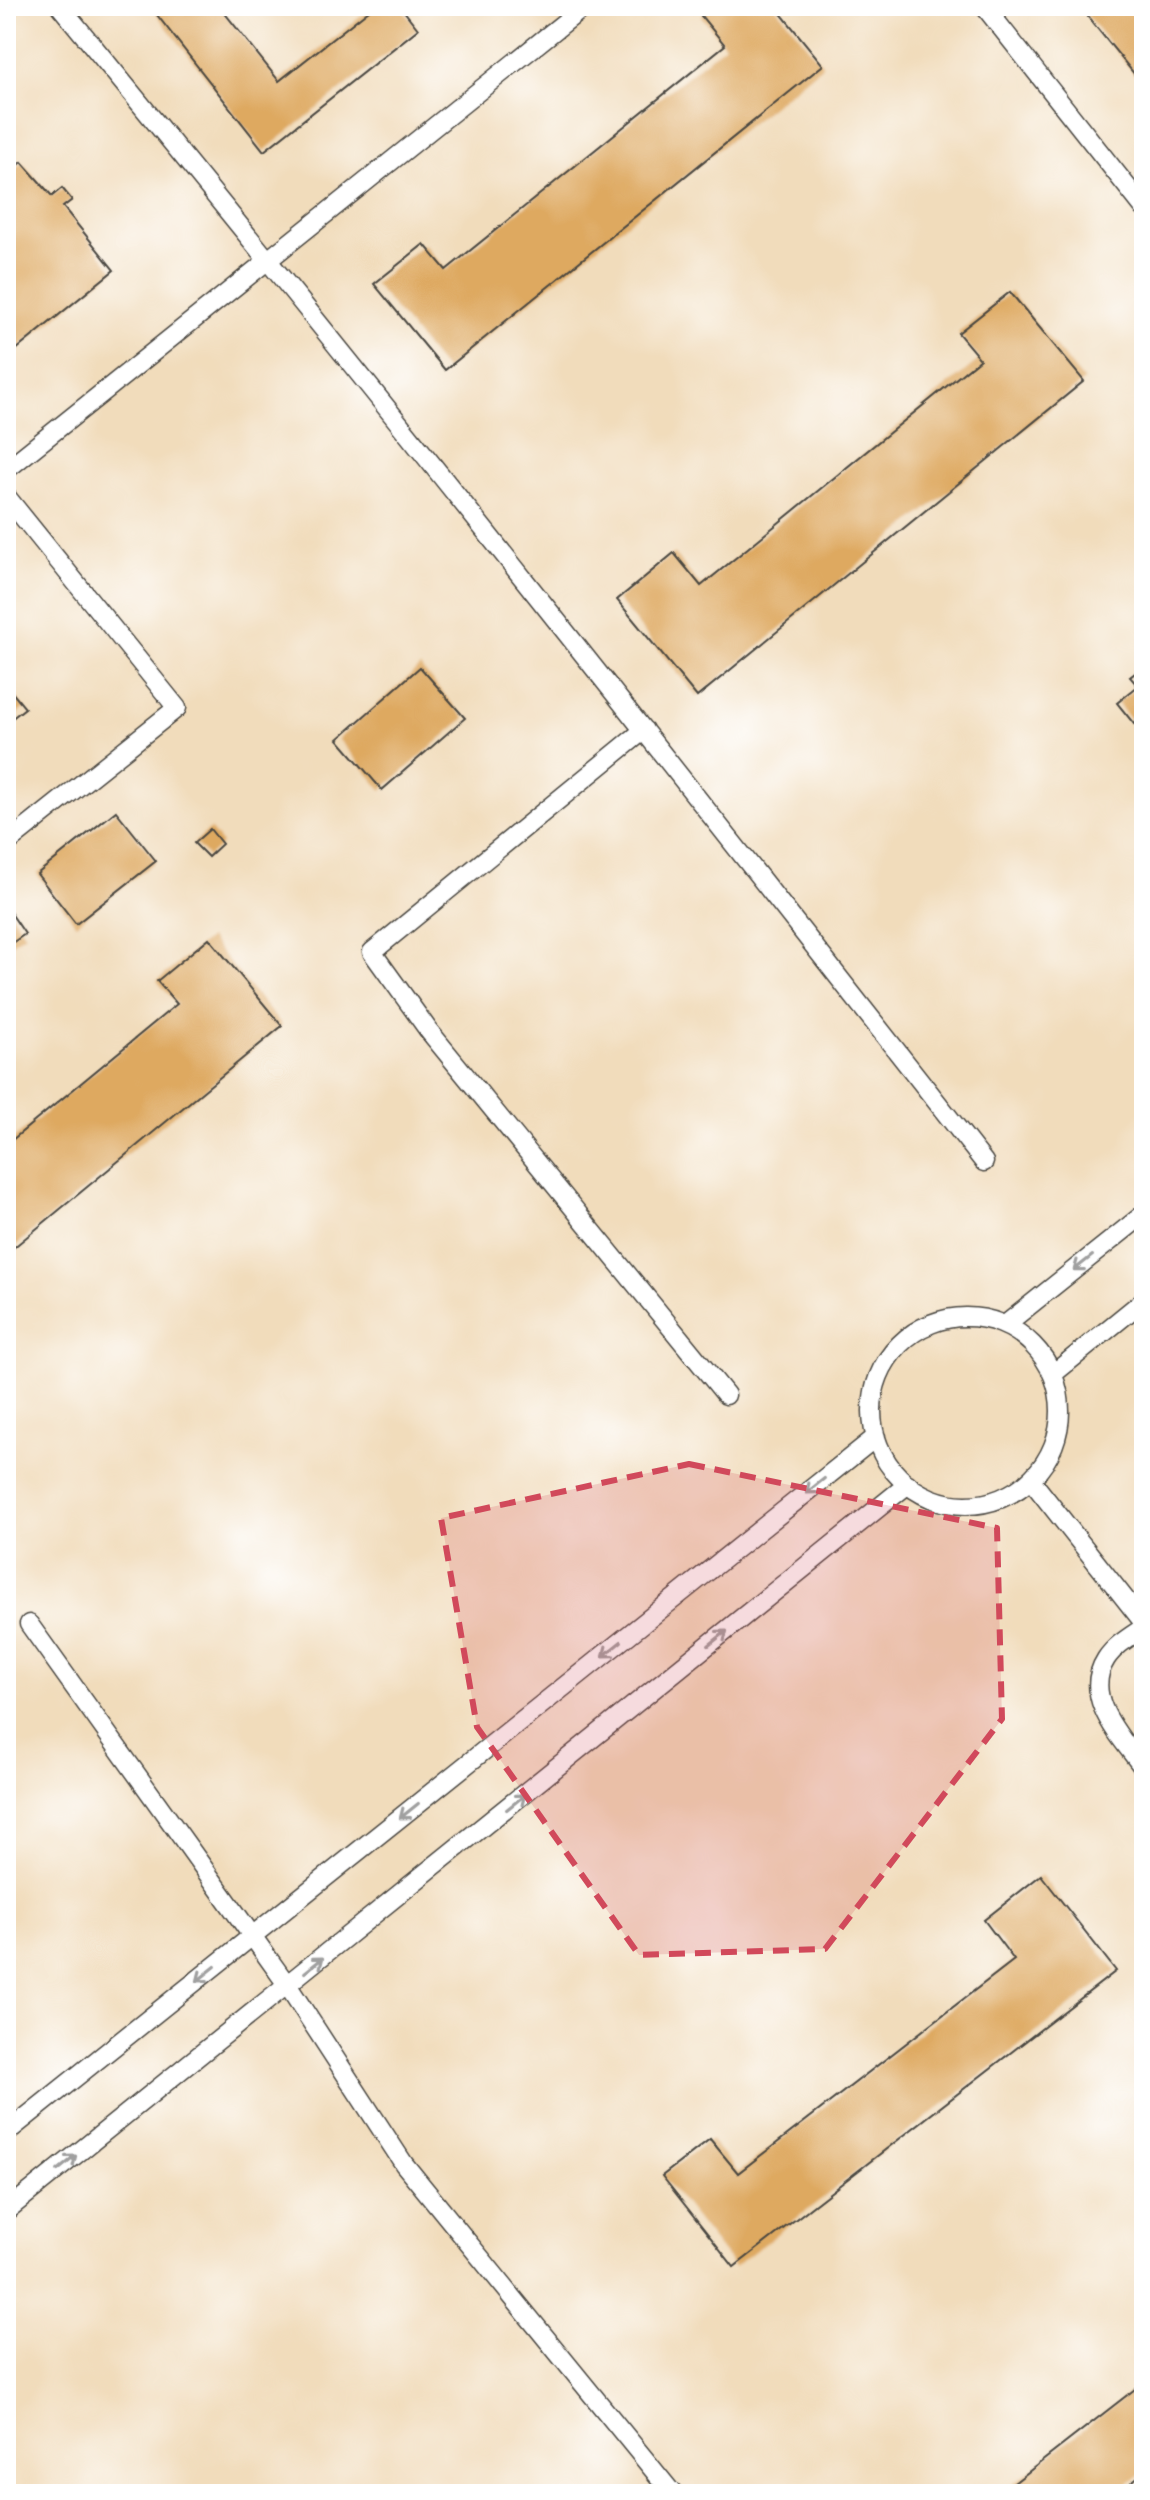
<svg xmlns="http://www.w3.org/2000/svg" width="1150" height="2500" viewBox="0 0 1150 2500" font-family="'Gentium Book Plus',serif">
	<rect width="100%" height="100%" fill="#fff"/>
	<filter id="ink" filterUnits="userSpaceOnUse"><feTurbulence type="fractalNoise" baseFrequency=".0125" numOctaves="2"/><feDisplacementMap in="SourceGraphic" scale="16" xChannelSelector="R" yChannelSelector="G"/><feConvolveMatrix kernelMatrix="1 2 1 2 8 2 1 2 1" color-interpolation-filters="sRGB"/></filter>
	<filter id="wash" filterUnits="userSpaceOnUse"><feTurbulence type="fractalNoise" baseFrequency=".006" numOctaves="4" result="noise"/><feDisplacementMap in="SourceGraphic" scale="32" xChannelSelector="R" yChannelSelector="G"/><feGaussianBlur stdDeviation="1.8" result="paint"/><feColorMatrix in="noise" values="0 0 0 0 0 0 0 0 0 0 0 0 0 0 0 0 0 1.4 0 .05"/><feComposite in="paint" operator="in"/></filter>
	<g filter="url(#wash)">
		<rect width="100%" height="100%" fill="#f1dcbb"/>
		<g id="blocks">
			<path fill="#dea961" d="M150,6H219L279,81L374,6H400L418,29L264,151Z
				M714,6H775L823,65L445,370L374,284L424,244L446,270L725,45L701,16Z
				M1079,6H1144V86Z
				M22,162L52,196L62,188L72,200L63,207L114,270L11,354L6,347V176Z
				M1010,292L1084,381L697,697L617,600L674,553L701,586L980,359L958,333Z
				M1144,666V716L1134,724L1117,703L1138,686L1130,677Z
				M420,667L465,718L382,790L338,739Z
				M6,685L25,708L6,723Z
				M116,811L156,861L76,924L37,874Z
				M210,829L222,844L208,857L194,843Z
				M6,906L25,934L6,947Z
				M209,938L282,1026L6,1254V1145L177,1004L157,981Z
				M1041,1875L1116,1971L734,2267L662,2176L710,2139L738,2173L1014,1960L984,1920Z
				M1144,2382V2472L1116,2494H1000Z"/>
		</g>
	</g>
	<g filter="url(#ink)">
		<use href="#blocks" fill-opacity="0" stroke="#494641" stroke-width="2"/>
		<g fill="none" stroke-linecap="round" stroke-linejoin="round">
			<g stroke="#494641" stroke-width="21">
				<path id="service" d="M60,6C374,387 679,774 984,1162
					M984,6L1144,208
					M6,470L585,6
					M6,496L177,708L6,844
					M644,730L372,952L429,1031L726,1395
					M872 1411a94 94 0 1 1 188 0a94 94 0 1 1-188 0Z
					M1005,1325L1144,1214
					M1053,1374L1144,1300
					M1031,1480L1144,1623
					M29,1624L288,1986L404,2164L673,2494
					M1144,1627C1131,1636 1115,1645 1106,1659C1081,1698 1122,1738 1144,1769
					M6,2133L876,1437
					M6,2211L908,1484"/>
			</g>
			<use href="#service" stroke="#fff" stroke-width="18"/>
		</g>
		<defs><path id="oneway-shaft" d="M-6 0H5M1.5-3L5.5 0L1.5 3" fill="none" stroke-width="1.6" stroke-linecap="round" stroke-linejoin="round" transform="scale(2)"/></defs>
		<g stroke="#a0a0a0">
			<use href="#oneway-shaft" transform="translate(1083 1263) rotate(142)"/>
			<use href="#oneway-shaft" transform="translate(815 1486) rotate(141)"/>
			<use href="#oneway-shaft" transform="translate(718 1638) rotate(-39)"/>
			<use href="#oneway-shaft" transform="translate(612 1649) rotate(141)"/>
			<use href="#oneway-shaft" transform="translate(516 1802) rotate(-39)"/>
			<use href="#oneway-shaft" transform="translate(409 1811) rotate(141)"/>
			<use href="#oneway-shaft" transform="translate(314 1965) rotate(-39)"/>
			<use href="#oneway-shaft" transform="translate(206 1974) rotate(141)"/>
			<use href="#oneway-shaft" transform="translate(67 2163) rotate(-39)"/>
		</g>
	</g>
	<path fill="#d1495b" fill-opacity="0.2" stroke="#d1495b" stroke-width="6" stroke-dasharray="16 10" stroke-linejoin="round" d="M689,1464L997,1528L1002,1719L825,1949L639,1955L477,1727L441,1518Z"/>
	<rect width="1150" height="2500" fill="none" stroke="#fff" stroke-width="32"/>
</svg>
